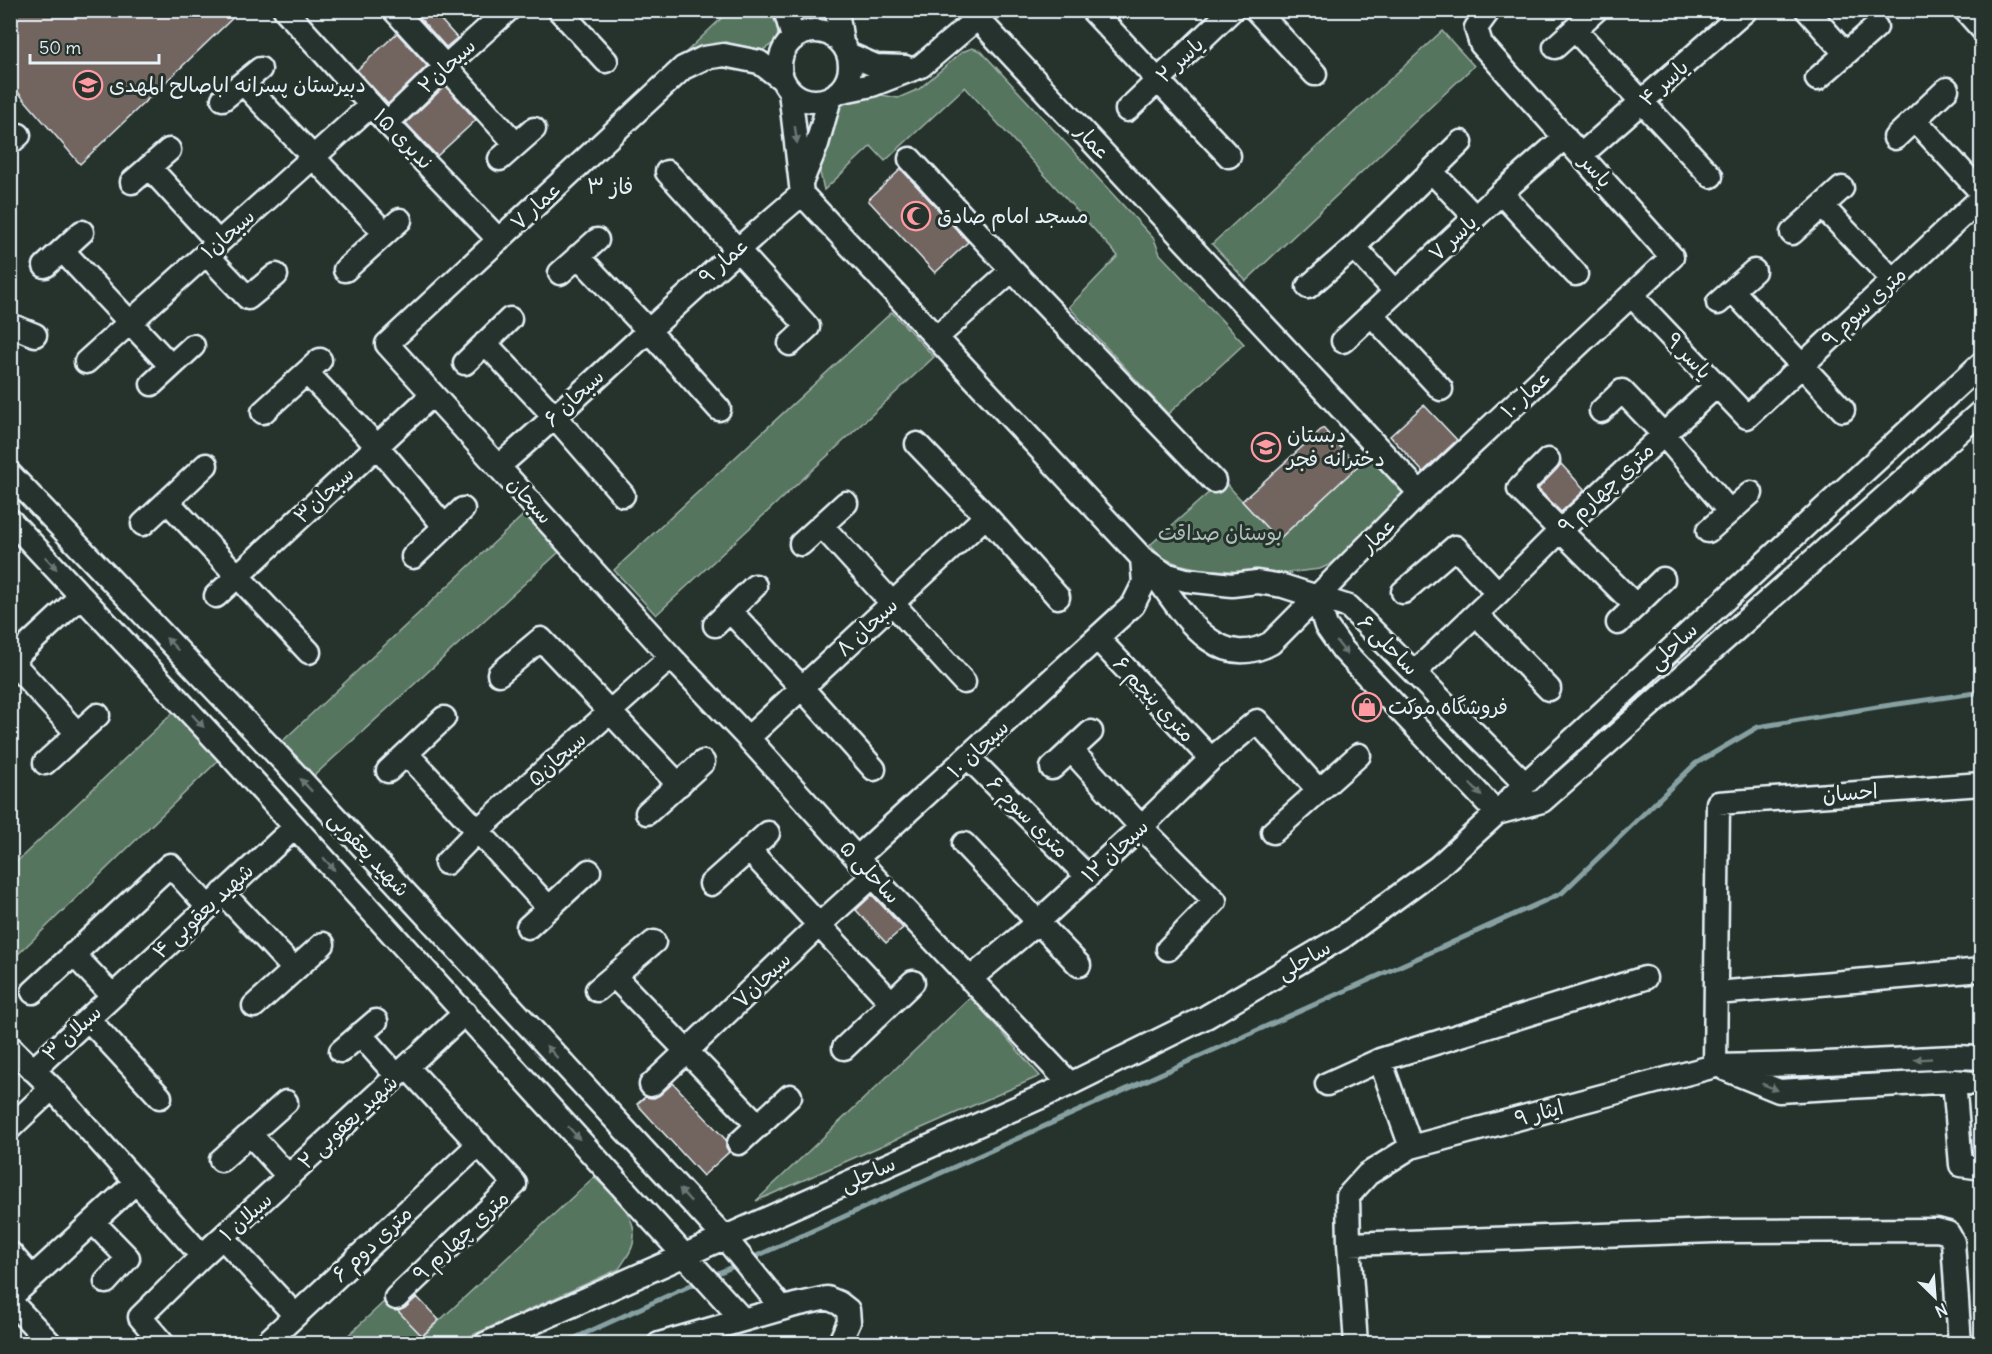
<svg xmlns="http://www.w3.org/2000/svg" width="1992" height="1354" viewBox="0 0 1992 1354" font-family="Delius,'Playpen Sans Arabic',sans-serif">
	<rect width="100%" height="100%" fill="#26332d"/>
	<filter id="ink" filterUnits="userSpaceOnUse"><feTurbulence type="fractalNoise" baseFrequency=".0167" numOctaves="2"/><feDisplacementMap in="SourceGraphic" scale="12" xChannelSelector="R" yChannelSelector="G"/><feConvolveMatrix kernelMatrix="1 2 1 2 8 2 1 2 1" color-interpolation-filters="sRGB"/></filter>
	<g filter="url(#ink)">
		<path fill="#57755e" stroke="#a0b3ab" stroke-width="1.5" d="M729,11H773L778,27L777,41L763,50L738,45L716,44L684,54Z
			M1442,31L1474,66L1246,281L1212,244Z
			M972,48L981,51L1154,239L1160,254L1244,344L1168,414L1069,307L1118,256L965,87L885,161L871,146L824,190L819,168L840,107L850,99L871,93L898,98L919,89L962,52Z
			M892,312L934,357L656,615L614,570Z
			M1371,453L1410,493L1344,558L1320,569L1278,574L1200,569L1178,564L1161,557L1150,545L1223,480L1278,540Z
			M534,505L569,543L305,784L273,750Z
			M182,704L227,752L11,961V867Z
			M971,997L1040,1076L756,1201Z
			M594,1177C612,1195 640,1215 633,1244C631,1253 623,1262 619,1269L455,1343L339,1344L387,1299L423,1336Z"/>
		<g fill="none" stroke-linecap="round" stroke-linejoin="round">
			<path stroke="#87a1a3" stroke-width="5" d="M750,1259L1562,893L1695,764L1758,727L1877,707L1982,692
				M711,1276L739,1264
				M562,1344L700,1281"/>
		</g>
		<path fill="#726560" stroke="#e8f1f8" stroke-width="1.5" d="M10,10H241L80,164L10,83Z
			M423,10H432L457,38L446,47L418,16Z
			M397,33L427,66L388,104L357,70Z
			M445,86L476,120L437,156L406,123Z
			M901,169L968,242L935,273L868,200Z
			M1424,405L1457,440L1423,472L1390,436Z
			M1323,428L1358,466L1278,540L1242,501Z
			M1561,464L1585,490L1561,512L1538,489Z
			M872,895L903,928L886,943L856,910Z
			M673,1083L726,1140V1147L729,1152L703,1176L637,1104L645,1097L654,1098L660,1095Z
			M417,1297L439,1320L422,1336L398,1311L405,1308Z"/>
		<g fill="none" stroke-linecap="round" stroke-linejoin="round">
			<g stroke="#e8f1f8" stroke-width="27">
				<path id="minor" d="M285,10L387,123L499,240
					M394,10L516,144
					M559,10L606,61
					M783,10L786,13L793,38
					M837,10L842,43
					M1092,10L1229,156
					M1256,10L1315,74
					M1807,10L1845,53
					M1965,10L1982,29
					M978,19L1420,493
					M1575,30L1711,176
					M780 66a35 35 0 1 1 70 0a35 35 0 1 1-70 0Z
					M1555,47L1596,10
					M848,54L876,66L905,67
					M1817,79L1876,27
					M783,80L759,62L724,55L704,58L683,68L387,344L671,657L748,738L873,876L1070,1084
					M243,83L385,233
					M790,91L802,194L1142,558L1165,574L1186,580L1232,585L1257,582L1283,586L1349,607L1525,784
					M838,92L872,85L921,66L987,10
					M223,99L260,69
					M1127,110L1232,10
					M1915,120L1982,193
					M387,123L446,66L508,10
					M1895,138L1947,89
					M10,143L19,135
					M1581,155L1746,10
					M500,159L534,129
					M910,159L1012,270L1214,481
					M149,167L218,242
					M1431,171L1475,217
					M667,172L808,327L790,344
					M803,178L817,144L830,98
					M132,182L169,150
					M1501,193L1576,274
					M1822,206L1893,280
					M1792,233L1842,188
					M1354,247L1395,291
					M63,251L170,365
					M206,254L248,298L276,275
					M578,256L648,330L719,409
					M45,266L82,232
					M345,270L400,220
					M560,273L597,240
					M1308,287L1354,247L1461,142
					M1733,291L1843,410
					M1632,296L1747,417L1982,197
					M1718,303L1754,271
					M1371,314L1441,389
					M10,325L35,335
					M937,337L1012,270
					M1343,341L1501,193L1565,137
					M485,343L555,417L623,495
					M86,362L371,105
					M465,363L510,319
					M307,373L377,446L444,526
					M152,384L193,346
					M1601,411L1622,391L1664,435L1729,511
					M263,412L320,360
					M917,444L986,516L1058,597
					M1548,460L1519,489L1636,606
					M499,466C602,377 698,281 802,194
					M10,474L287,765L725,1238L782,1308
					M168,502L309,652
					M10,520L227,752L743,1320
					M143,524L206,465
					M822,526L964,682
					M1708,531L1751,493
					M801,544L846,503
					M413,557L463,509
					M1149,567C1179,606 1213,675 1271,643L1420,493L1672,257L1481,44L1476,28L1489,10
					M1403,592L1455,547L1498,593
					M216,596L432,395
					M1316,596L1326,626L1343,650L1497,813L1542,801L1982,411
					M730,611L802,688L874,769
					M1476,614L1549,689
					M1618,623L1663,579
					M715,625L755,586
					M1097,638L1211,759
					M11,661L77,733
					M10,662L81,596
					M1415,672L1498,593L1560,531L1717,385
					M499,674L541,639L679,785
					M748,738L986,516
					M1072,751L1141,827L1215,901L1168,949
					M407,754L549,908
					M969,758L1088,877
					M45,763L98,715
					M1052,768L1091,732
					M388,771L444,718
					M647,813L703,762
					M1273,832L1359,755
					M964,844L1079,965
					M749,850L891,1002
					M857,858L1133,605L1144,583L1142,558
					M446,863L478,830L671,657
					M711,884L768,833
					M223,893L294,969
					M528,927L589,871
					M73,954L112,995
					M614,976L759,1126
					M970,979L1038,922L1141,827L1211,759L1257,721L1319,791
					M597,990L654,942
					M33,992L170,865L208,907
					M1716,993L1982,970
					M254,1006L323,944
					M88,1019L160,1097
					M360,1034L397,1076
					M10,1047L52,1088L202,1256
					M844,1048L913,982
					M341,1051L376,1021
					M1380,1060L1411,1147
					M1715,1066L1718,803L1982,784
					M1725,1069L1779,1091L1954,1081L1982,1084
					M33,1070L295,827
					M1954,1081L1961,1165L1982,1168
					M1327,1084L1380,1060L1645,978
					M651,1085L818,926L873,876
					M10,1128L52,1088
					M250,1134L289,1177
					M739,1143L790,1096
					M221,1160L286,1102
					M93,1222L128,1258L106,1282
					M223,1238L295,1315
					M1349,1244L1714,1231L1937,1230L1948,1233L1953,1242L1960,1344
					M10,1253L32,1278
					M10,1298L136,1182
					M396,1298L515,1184L407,1067
					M10,1301L51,1344
					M163,1344L140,1317L202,1256L465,1013
					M265,1344L479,1144
					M485,1344L1070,1084L1206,1017L1344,936L1438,867L1497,813L1525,784L1982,363
					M659,1344L795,1305L827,1298L839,1303L848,1310L849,1322L839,1344
					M1356,1344L1349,1244L1348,1196L1368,1174L1411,1147L1715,1066L1805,1064L1955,1057L1982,1058"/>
			</g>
			<use href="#minor" stroke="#26332d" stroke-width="22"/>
		</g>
		<defs><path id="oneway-solid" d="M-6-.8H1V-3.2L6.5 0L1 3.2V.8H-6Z" transform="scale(1.5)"/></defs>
		<g fill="#6a7674">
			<use href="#oneway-solid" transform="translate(796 135) rotate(82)"/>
			<use href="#oneway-solid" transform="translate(51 563) rotate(47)"/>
			<use href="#oneway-solid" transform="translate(172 644) rotate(-134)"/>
			<use href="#oneway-solid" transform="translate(1342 648) rotate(51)"/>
			<use href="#oneway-solid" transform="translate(198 721) rotate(47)"/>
			<use href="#oneway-solid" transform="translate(306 785) rotate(-133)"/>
			<use href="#oneway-solid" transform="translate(1476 790) rotate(47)"/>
			<use href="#oneway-solid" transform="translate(329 864) rotate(48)"/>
			<use href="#oneway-solid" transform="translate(552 1052) rotate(-133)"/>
			<use href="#oneway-solid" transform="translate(1923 1059) rotate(177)"/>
			<use href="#oneway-solid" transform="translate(1770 1087) rotate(22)"/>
			<use href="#oneway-solid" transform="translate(574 1133) rotate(48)"/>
			<use href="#oneway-solid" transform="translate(685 1195) rotate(-133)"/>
		</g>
	</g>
	<defs>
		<g id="school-ring" transform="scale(1.5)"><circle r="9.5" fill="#26332d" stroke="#ff9aa2" stroke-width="1.5"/><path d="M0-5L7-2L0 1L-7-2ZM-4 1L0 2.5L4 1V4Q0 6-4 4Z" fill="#ff9aa2"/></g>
		<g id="mosque-ring" transform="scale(1.5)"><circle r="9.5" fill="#26332d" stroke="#ff9aa2" stroke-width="1.5"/><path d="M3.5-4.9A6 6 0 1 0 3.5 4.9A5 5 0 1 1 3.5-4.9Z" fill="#ff9aa2"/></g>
		<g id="shop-ring" transform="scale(1.5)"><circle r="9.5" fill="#26332d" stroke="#ff9aa2" stroke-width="1.5"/><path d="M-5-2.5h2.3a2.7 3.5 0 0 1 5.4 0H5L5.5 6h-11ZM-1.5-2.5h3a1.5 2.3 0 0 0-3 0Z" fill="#ff9aa2"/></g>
	</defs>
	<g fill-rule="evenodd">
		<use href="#school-ring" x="88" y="85"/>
		<use href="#mosque-ring" x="916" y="216"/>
		<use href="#school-ring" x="1266" y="447"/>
		<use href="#shop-ring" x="1367" y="707"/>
	</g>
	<g text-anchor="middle" stroke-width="6" stroke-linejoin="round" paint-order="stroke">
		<g font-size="21" fill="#e8f1f8" stroke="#26332d">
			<text transform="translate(1180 60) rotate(-43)" y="7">یاسر ۲</text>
			<text transform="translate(447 66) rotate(-43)" y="7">سبحان۲</text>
			<text transform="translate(1664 83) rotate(-42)" y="7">یاسر ۴</text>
			<text transform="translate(403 139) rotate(46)" y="7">ندیری ۱۵</text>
			<text transform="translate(1093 142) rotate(47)" y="7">عمار</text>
			<text transform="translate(1596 171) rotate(48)" y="7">یاسر</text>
			<text transform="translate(536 206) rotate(-43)" y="7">عمار ۷</text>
			<text transform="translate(228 234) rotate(-42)" y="7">سبحان۱</text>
			<text transform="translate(1453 238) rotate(-43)" y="7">یاسر ۷</text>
			<text transform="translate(724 261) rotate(-42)" y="7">عمار ۹</text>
			<text transform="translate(1864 307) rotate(-43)" y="7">۹ متری سوم</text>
			<text transform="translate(1689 356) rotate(46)" y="7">یاسر ۹</text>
			<text transform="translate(1526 394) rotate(-43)" y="7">عمار ۱۰</text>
			<text transform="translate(574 398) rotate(-43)" y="7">سبحان ۶</text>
			<text transform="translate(1606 488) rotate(-43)" y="7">۹ متری چهارم</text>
			<text transform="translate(324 495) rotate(-43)" y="7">سبحان۳</text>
			<text transform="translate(530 500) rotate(48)" y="7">سبحان</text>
			<text transform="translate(1378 535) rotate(-45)" y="7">عمار</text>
			<text transform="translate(867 627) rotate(-43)" y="7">سبحان ۸</text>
			<text transform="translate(1388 645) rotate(45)" y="7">ساحلی ۶</text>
			<text transform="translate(1673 646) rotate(-43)" y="7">ساحلی</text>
			<text transform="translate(1154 699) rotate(47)" y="7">۶ متری پنجم</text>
			<text transform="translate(978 749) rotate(-43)" y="7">سبحان ۱۰</text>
			<text transform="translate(557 759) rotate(-42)" y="7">سبحان۵</text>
			<text transform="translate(1850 793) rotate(-4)" y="7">احسان</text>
			<text transform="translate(1028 817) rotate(45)" y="7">۶ متری سوم</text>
			<text transform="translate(1115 851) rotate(-43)" y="7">سبحان ۱۲</text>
			<text transform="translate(369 854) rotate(47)" y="7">شهید یعقوبی</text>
			<text transform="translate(870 872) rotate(47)" y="7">ساحلی ۵</text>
			<text transform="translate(203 911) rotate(-43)" y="7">شهید یعقوبی ۴</text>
			<text transform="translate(1304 960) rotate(-30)" y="7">ساحلی</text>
			<text transform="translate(762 980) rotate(-44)" y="7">سبحان۷</text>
			<text transform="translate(72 1033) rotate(-43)" y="7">سبلان ۳</text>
			<text transform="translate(1539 1113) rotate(-15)" y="7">ایثار ۹</text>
			<text transform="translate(348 1122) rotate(-43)" y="7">شهید یعقوبی ۲</text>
			<text transform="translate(868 1174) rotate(-24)" y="7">ساحلی</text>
			<text transform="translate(246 1217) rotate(-42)" y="7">سبلان ۱</text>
			<text transform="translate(461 1236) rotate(-43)" y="7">۹ متری چهارم</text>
			<text transform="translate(372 1244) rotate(-43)" y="7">۶ متری دوم</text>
		</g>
		<g font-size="21" fill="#e8f1f8" stroke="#26332d" text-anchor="start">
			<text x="109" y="92">دبیرستان پسرانه اباصالح المهدی</text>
			<text x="937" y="223">مسجد امام صادق</text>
			<text x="1287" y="442">دبستان<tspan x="1287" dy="24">دخترانه فجر</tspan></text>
			<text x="1388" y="714">فروشگاه موکت</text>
		</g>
		<g font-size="21" fill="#aebfba" stroke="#26332d">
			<text x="1220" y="540">بوستان صداقت</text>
		</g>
		<g font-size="22" fill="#e8f1f8" stroke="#26332d">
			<text x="610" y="194">فاز ۳</text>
		</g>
	</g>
	<rect width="1992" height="1354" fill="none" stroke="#26332d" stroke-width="36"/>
	<rect x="18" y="18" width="1956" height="1318" fill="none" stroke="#e8f1f8" stroke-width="2" filter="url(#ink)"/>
	<g transform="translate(1935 1297) rotate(155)" stroke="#26332d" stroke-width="4.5" paint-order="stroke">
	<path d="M0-4.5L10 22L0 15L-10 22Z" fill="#e8f1f8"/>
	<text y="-9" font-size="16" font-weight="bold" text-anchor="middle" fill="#e8f1f8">N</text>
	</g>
	<path d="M30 54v9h129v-9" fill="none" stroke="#e8f1f8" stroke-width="3"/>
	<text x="39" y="54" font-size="18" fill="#e8f1f8" stroke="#26332d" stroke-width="4.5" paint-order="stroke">50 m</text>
</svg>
